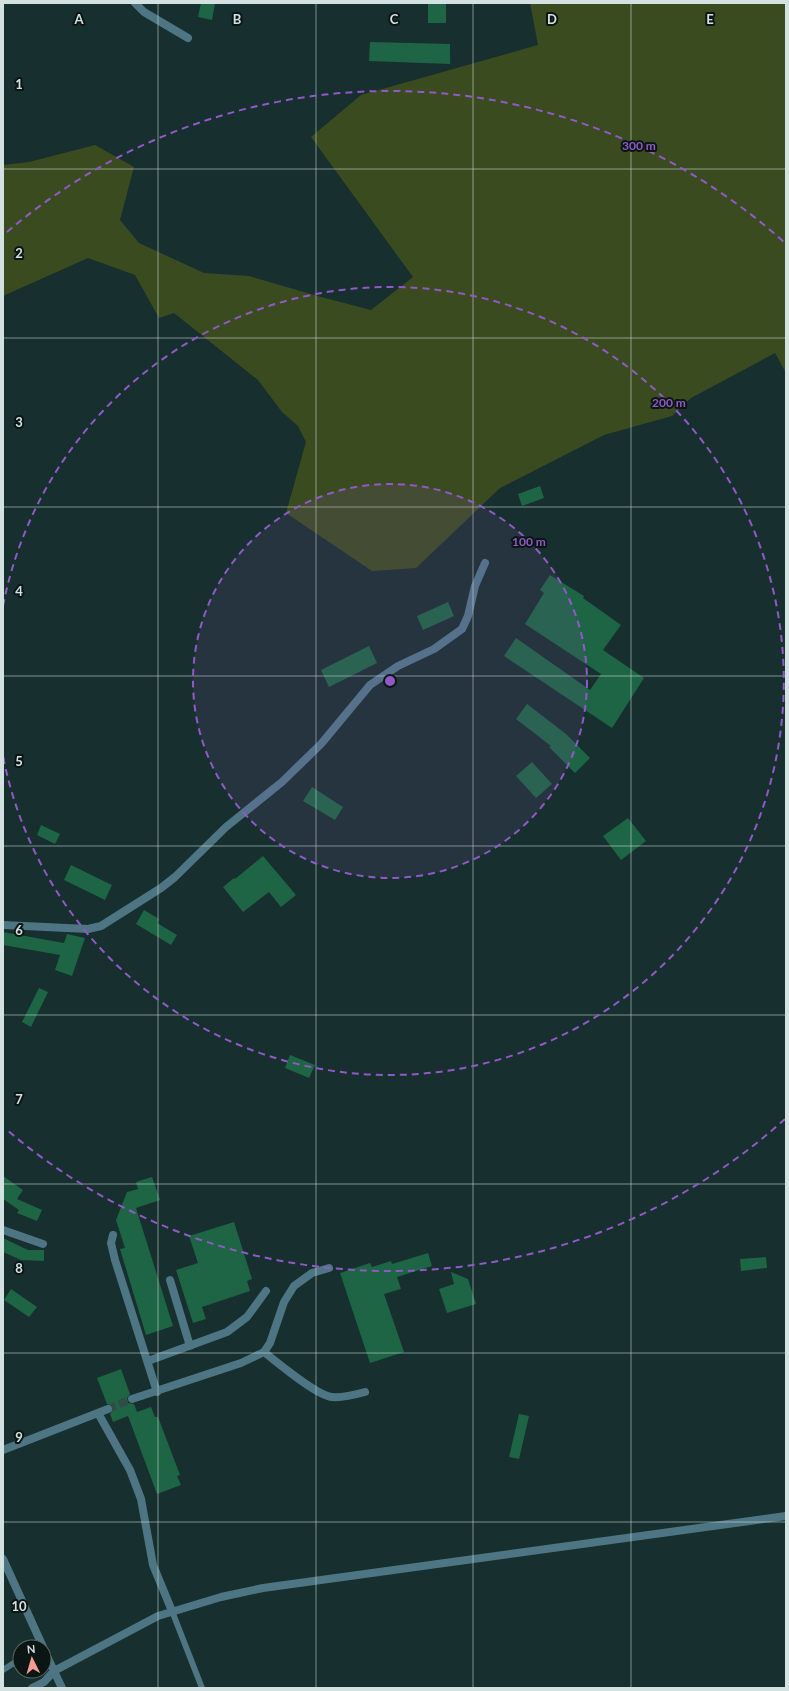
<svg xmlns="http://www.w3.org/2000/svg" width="789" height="1691" viewBox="0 0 789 1691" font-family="Lato,sans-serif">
	<rect width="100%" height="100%" fill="#172f2e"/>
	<path fill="#3b4b20" d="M530,3H786V373L775,353L691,398L672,416L604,435L500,488L416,568L372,571L286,513L306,442L298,426L282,412L258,380L174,313L159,318L135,275L88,258L3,296V165L29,162L95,145L134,167L120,220L139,243L204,273L249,276L321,297L371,310L413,277L311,137L361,95L538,45Z"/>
	<path fill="#1d6544" d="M201,3H215L212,20L198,17Z
		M428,3H446V23H428Z
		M370,42L450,44V64L369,61Z
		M540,486L544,498L522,506L518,494Z
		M550,575L584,596L583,598L621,625L603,650L644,678L612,728L504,656L516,638L590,690L601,674L525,624L544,593L540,590Z
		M448,602L454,616L423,630L417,616Z
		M369,646L377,663L329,687L321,670Z
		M527,704L566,734L590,758L575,773L549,747L551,746L516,719Z
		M532,762L552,784L536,798L516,776Z
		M312,787L343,807L335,820L303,801Z
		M628,818L646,841L621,860L603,836Z
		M41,825L60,834L55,844L37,835Z
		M263,856L296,895L281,907L269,892L243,912L223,887L234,878L235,879Z
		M71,865L112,885L105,900L64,880Z
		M144,910L159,919L157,923L177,935L171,945L136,924Z
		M3,932L64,943L67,934L85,938L72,976L55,970L60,955L3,945Z
		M39,988L48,992L31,1027L22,1022Z
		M290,1055L315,1065L309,1078L285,1068Z
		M3,1176L23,1190L17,1199L42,1210L37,1221L17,1213L19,1210L3,1199Z
		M152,1177L160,1200L136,1208L173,1326L146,1335L120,1249L125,1248L116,1220L127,1192L138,1189L136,1182Z
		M234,1222L252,1279L247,1281L250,1291L202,1307L206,1319L193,1323L176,1270L198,1263L189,1236Z
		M3,1238L28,1250H44V1261L21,1260L3,1252Z
		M428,1253L432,1266L397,1277L401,1289L384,1294L404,1352L370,1363L340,1273L370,1263L372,1267L391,1261L392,1264Z
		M766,1257L767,1268L741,1271L740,1259Z
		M451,1272L468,1279L476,1304L447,1313L439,1289L454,1284Z
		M11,1289L37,1307L29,1317L4,1300Z
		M121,1369L130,1394L127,1398L128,1403L134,1404L137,1412L151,1407L155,1417H158L180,1475L177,1476L181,1485L157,1494L128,1416L113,1422L110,1414L113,1410V1407L111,1404H107L97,1378Z
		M519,1414L529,1416L519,1459L509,1457Z"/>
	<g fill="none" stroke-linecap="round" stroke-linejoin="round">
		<path stroke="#334a49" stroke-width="8" stroke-dasharray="8 4" stroke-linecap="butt" d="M108,1409L132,1399"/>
		<path stroke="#4d7584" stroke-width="6" d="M172,1611L202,1688
			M3,1670L20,1659"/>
		<path stroke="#4d7584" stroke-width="8" d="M135,3L144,12L188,38
			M3,925L88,929L101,926L161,888L175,877L226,827L282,782L321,744L370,685L398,666L434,649L462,629L468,616L475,586L485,563
			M3,1230L43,1244
			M113,1235L111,1243L115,1260L157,1392
			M170,1280L190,1346
			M264,1352C277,1362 317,1396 332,1397C343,1398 354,1395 365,1392
			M148,1361L227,1332L247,1317L266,1291
			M132,1399L241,1363L264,1352L270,1343L284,1302L294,1286L312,1273L329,1268
			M98,1413L130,1470L141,1499L153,1565L172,1611
			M3,1450L108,1409
			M3,1559L43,1647
			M44,1650L62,1688
			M32,1688L44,1682L54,1671L158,1616L221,1597L263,1588L786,1516"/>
	</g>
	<path fill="none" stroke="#d3e1e0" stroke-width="1" stroke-opacity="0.55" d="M158,3V1688M316,3V1688M473,3V1688M631,3V1688M3,169H786M3,338H786M3,507H786M3,676H786M3,846H786M3,1015H786M3,1184H786M3,1353H786M3,1522H786"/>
	<circle cx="390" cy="681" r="197" fill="#9159c7" fill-opacity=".12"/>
	<g fill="none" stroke="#9159c7" stroke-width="2" stroke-dasharray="7 5">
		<circle cx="390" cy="681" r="197"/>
		<path d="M3 606A394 394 0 1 1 3 756"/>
		<path d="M785 1119A590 590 0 0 1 7 1130M7 232A590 590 0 0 1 785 243"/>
	</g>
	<g font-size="13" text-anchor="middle" font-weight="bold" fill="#d3e1e0" stroke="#0b1514" stroke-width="4" stroke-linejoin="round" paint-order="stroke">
		<text x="79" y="24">A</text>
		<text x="237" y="24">B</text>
		<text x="394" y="24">C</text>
		<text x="552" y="24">D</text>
		<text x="710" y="24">E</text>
		<text x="19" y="89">1</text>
		<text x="19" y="258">2</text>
		<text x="19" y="427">3</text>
		<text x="19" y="596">4</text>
		<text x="19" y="766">5</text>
		<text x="19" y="935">6</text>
		<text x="19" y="1104">7</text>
		<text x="19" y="1273">8</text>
		<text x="19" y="1442">9</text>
		<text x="19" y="1611">10</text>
	</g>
	<circle cx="390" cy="681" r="6" fill="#9159c7" stroke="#0b1514" stroke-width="2"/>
	<g font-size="12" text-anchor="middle" font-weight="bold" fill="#9159c7" stroke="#0b1514" stroke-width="4" stroke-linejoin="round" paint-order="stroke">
		<text x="639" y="150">300 m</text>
		<text x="669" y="407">200 m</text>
		<text x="529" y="546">100 m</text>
	</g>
	<rect width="789" height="1691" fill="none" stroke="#d3e1e0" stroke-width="8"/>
	<g transform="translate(32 1659) rotate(355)"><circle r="19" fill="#0b1514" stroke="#5b6766"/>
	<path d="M0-3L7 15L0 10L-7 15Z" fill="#f59c90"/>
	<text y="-6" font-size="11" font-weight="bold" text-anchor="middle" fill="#d3e1e0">N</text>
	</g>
</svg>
